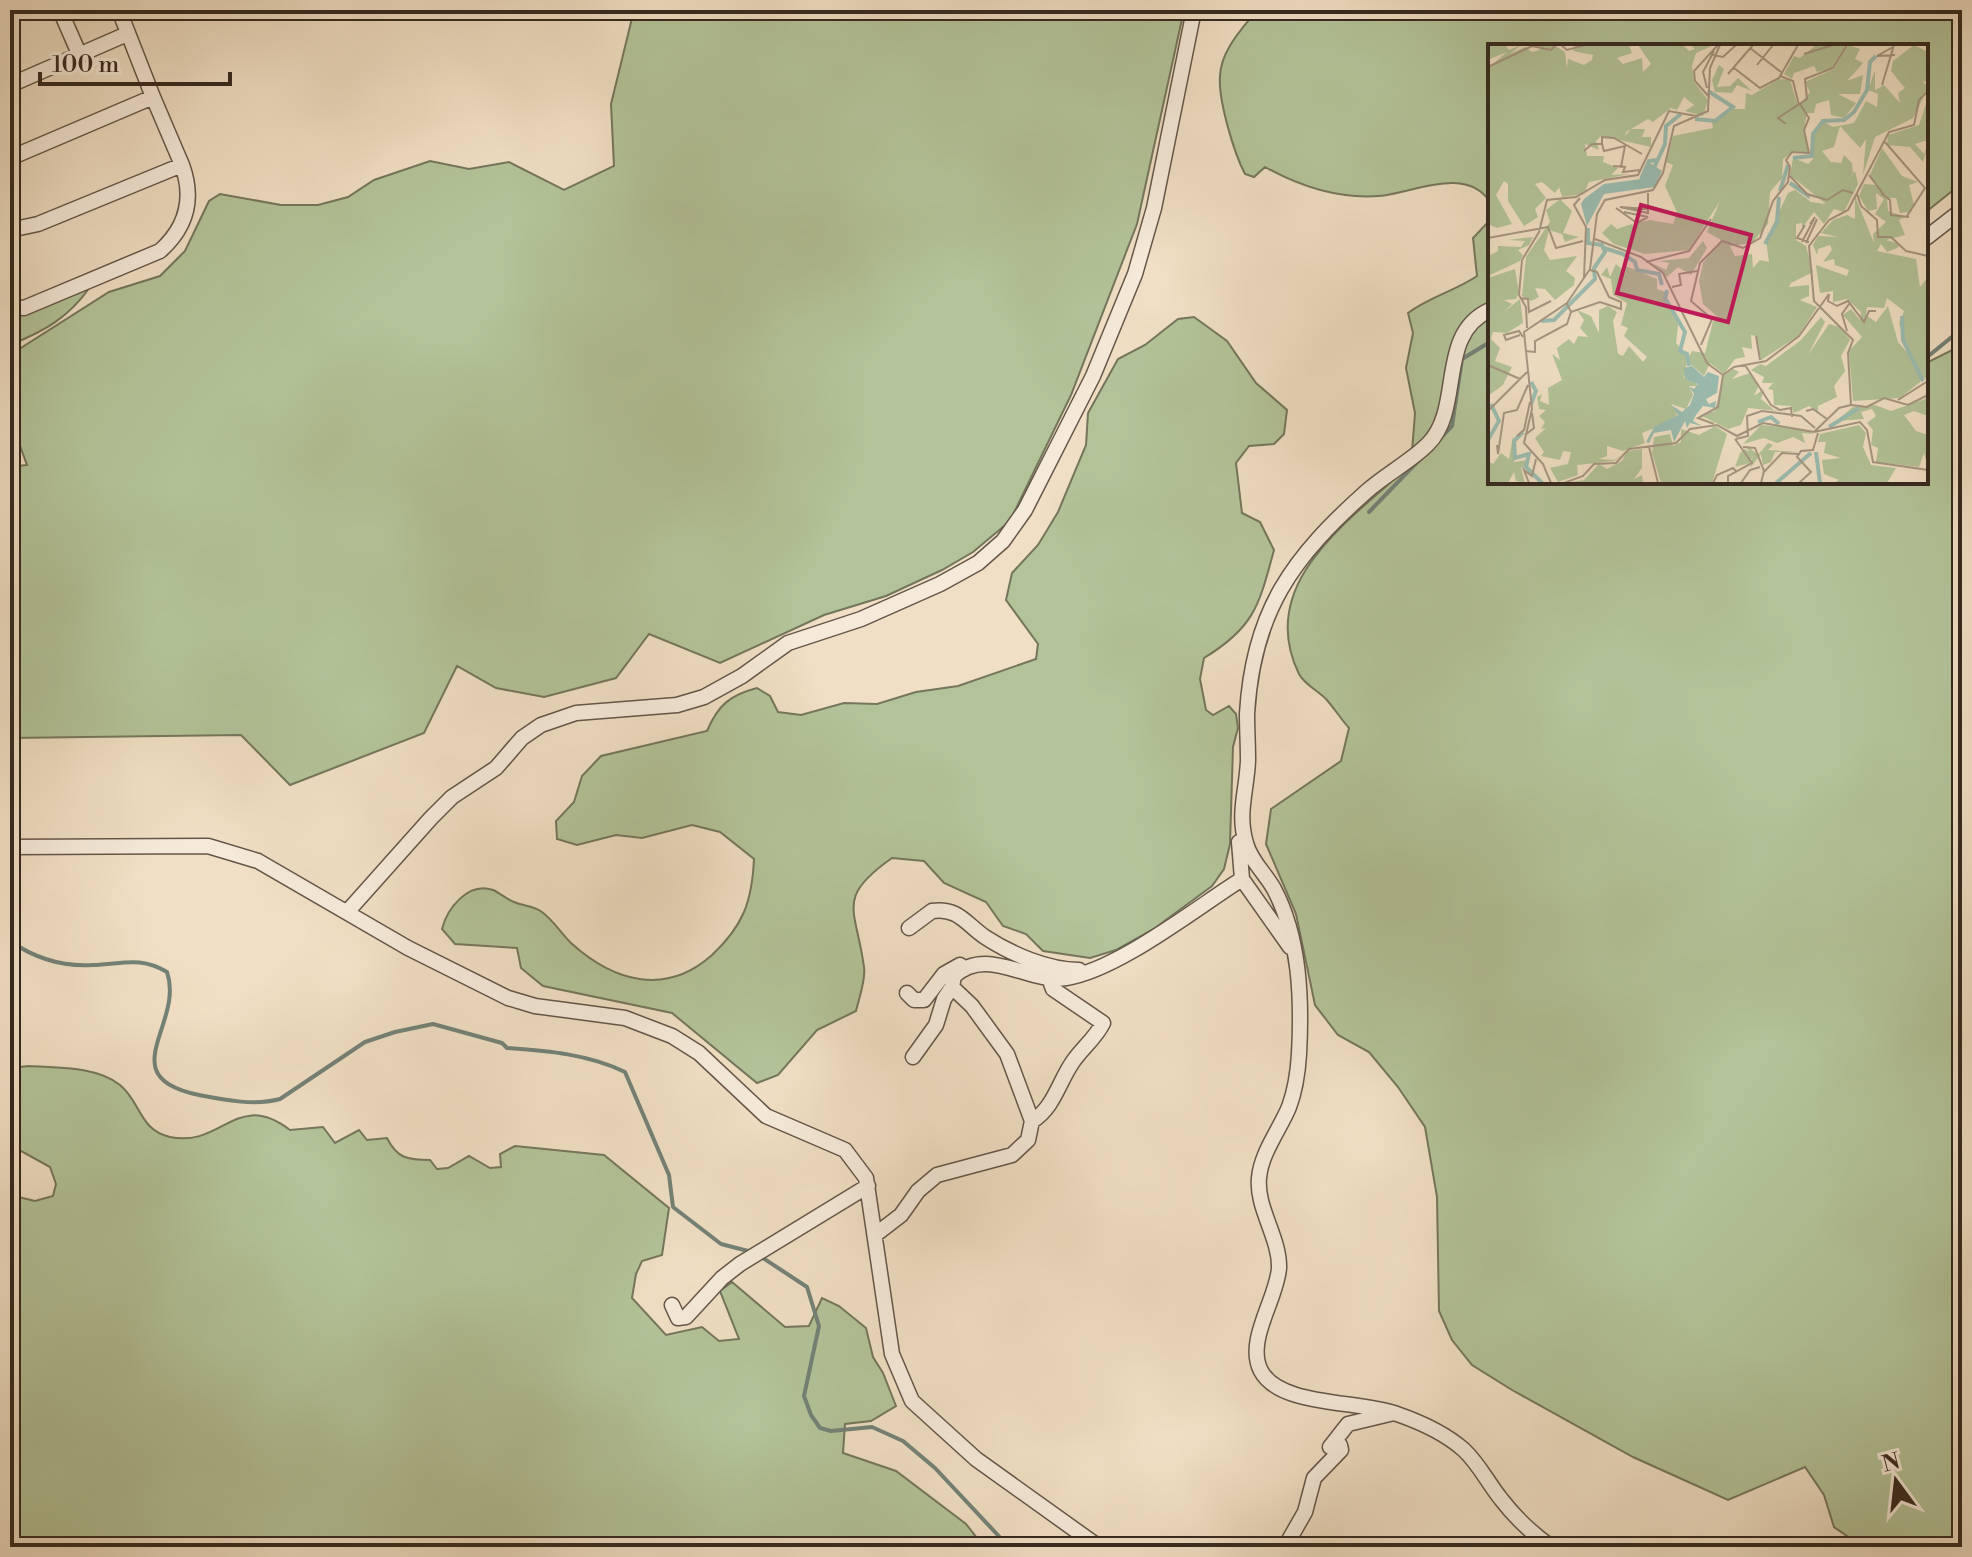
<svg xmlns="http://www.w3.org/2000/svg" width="1972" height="1557" viewBox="0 0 1972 1557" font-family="'Libre Bodoni',serif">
	<rect width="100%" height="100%" fill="#f0dfc4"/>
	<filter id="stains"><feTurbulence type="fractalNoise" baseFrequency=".0025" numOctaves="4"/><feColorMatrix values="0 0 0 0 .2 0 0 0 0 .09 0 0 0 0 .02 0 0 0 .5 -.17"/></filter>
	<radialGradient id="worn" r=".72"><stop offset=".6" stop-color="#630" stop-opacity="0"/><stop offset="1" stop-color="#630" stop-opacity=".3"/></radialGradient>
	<path fill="#b3c399" stroke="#74765c" stroke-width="2" d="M634,10H1184L1137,224L1071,395L1010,521L973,552L942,570L886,596L824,615L720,663L649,634L616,678L544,697L496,688L457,666L424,733L290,785L241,735L10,738V467L27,465L10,419L13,353L109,292L160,276L185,251L209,201L220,194L281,205H318L348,197L374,180L430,161L469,169L509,162L564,190L614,166L611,104Z
		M1257,10H1962V183L1926,212V46H1490V202C1466,165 1413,193 1379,196C1339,199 1299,186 1265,167L1254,177L1245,174C1234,153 1218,100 1220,76C1221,50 1242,29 1257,10Z
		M1490,220V482H1926V363L1962,345V1547H1863L1834,1527L1824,1495L1805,1467L1728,1500L1633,1457L1512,1390L1472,1365L1452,1340L1439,1311L1437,1197L1425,1127L1398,1087L1369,1052L1338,1035L1315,1005L1296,914L1266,844L1271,809L1341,761L1349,728C1341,719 1334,708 1326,699C1318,691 1304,684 1299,674C1254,582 1352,519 1411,464L1415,413L1406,368L1413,333L1408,313C1429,297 1455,291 1477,276L1473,238Z
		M90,287C69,317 45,331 12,344L20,315Z
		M1194,317L1227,341L1256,383L1287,410L1284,434L1274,444L1249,446L1236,463L1242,513L1260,522L1274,550C1259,605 1255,627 1204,658L1200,679L1206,710L1213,715L1229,706L1236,714L1238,728L1233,747L1230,844L1224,869L1212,886L1155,928L1116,950L1090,958L1043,951L1026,934L1003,926L986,902L944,883L924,861L892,858C835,898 856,908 864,967C866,980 859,998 856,1011L817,1030L778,1075L757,1083L672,1013L543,986L521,968L517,948L455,944L442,929C447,909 468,881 493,890C500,893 506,899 514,902C523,906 535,906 542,912C553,920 561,933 571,943C613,981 665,997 712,955C743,926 752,902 754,859L720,832L692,825L642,838L616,835L577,845L557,839L556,821L574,802L582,776L601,756L707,731C718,705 730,695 757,688L770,696L778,712L801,715L844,703L877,704L916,692L958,686L1036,659L1038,644L1006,600L1012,573L1038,545L1058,512L1086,445L1088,413L1118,359L1145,345L1178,319Z
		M29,1066C57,1068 97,1066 120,1085C141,1102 139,1130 170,1137C223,1148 236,1089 290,1130L323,1127L335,1143L359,1130L367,1140L387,1138C397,1158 407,1160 430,1160L437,1169L448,1168L469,1156L490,1168L501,1167L500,1154L515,1146L604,1155L669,1208L662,1255L642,1261L636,1274L632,1298L666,1335L702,1327L719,1341L739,1339L720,1291L732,1282L785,1327L809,1326L822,1298L839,1306L866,1328L873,1357L883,1373L896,1406L871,1421L845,1424L843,1453L896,1471L966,1524L984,1547H10V1195L35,1201L53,1196L56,1184L50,1167L10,1145V1068Z"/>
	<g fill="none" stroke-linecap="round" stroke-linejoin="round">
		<path stroke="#738277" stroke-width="4" d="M1959,308L1962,305
			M1926,358L1953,336L1954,330
			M1369,512L1452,426L1462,359L1490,342
			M10,941C36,959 62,967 93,965C123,964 140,956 167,972C185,1024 110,1077 199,1095C225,1100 254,1106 280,1099L365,1042L395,1032L433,1024L502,1043L507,1048C548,1051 588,1054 625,1072L669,1175L673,1207L721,1244L752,1252
			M760,1256L807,1287L819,1326L804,1396L811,1415L820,1428L831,1431L872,1427L903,1441L935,1468L1009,1547"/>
		<g stroke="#645648" stroke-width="17">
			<path id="minor" d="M60,10L80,56
				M10,85L127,34
				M10,158L153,97L119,10
				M10,230L38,224L182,165L153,97
				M1926,238L1962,210
				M10,307L24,308L160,251C187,227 194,198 182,165
				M1490,310C1436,334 1464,408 1428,444C1410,462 1386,474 1367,491C1293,557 1253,610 1247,714C1247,729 1248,744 1248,760C1247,790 1237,813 1246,843C1250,860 1265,873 1274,889C1300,938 1302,999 1299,1054C1298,1071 1295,1091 1289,1107C1280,1129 1261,1153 1259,1178C1256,1208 1280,1238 1279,1268C1277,1299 1245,1341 1261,1371C1280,1407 1360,1400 1397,1414C1420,1422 1445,1433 1464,1450C1479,1464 1488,1483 1501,1499C1514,1516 1533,1534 1551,1547
				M10,847L208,846L258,861L408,948L508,998L535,1006L625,1018L672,1036L699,1053L766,1116L845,1150L866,1178L892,1354L912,1401L976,1459L1099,1547
				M1242,879L1290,947
				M348,911L431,818L452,797L496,768L522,738L541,725L576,713L677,705L704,697L742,676L788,643L861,619L940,584L978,563L1003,541L1025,510L1093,376L1135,274L1154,208L1194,10
				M909,928L932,911C958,907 966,924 985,937C1011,954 1048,970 1079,970
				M907,993L914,1000H924L944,974L960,965
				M913,1057L936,1025L944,999L952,987
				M1032,1121C1053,1109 1059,1082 1072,1063C1082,1048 1095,1039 1103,1023L1053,989L1049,978
				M875,1235L901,1215L918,1191L937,1175L1012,1155L1028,1140L1032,1121L1007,1054L972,1006L952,987L954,976C988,945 1028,984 1066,978C1118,970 1196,908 1242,879L1239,842
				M672,1305L678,1318L686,1317L722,1278L740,1264L868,1186
				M1285,1547L1305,1512L1314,1478L1341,1450L1340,1445L1330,1447L1348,1424L1394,1413"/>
		</g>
		<use href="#minor" stroke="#f5ead9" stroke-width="14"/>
	</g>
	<g transform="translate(1488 44)">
		<rect width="440" height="440" fill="#f0dfc4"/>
		<path d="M0,1H17L21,6L33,1L22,10L37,3L44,8L52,6L50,1H66L77,8L79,25L80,15L96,21L104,16L105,11L85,7L87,1H141L144,9L129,14L135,20L154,14L155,28L163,20L150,1H195L201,7L207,5L203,1H226L208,9L204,22L206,38L220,56L215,72L197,67L206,61L196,53L189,66L183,64L165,78L160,75L138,88L137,92L143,85H157L154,93H163V103L113,92L108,97L111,106L97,100L99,112H116L115,118L130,124L123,131L142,130L101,138L96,150L74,153L71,143L67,149L54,138L47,140L58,154L47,165L50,173L36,182L20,157V140L16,137L8,151L24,180L9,184L0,180V24L19,8L2,15ZM328,1H358L344,24L329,28L326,22L306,29L304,35L296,30L306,12L312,14ZM360,1L372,5L367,15L375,19L359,37L375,31L372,50H350L368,59L356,74L343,71L341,56L328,60L326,69H319L316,86L321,109L307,107L295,115L294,134L282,148L280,180L264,199L242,202L247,212L264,210L265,224L272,216L281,218L278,196L300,149L307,146L323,158L338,160L302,131L305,114L320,120L325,115L327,86L336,78L345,83L366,79L378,57L389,63L390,50L380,46L387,26V46L396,41L412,59L410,49L417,44L403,27L405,17L426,1L440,8V38L435,37L440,44L425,74L387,93L375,131L378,95L372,104L352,82L346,103L334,107L343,118L353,119L356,111L364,119L365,130L351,147L367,127L370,140L356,168L346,165L336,180L326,168L314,184V179L308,180V196L318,202L325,228L303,239L301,243L321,241V252L312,256L329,263L310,292L273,316L268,292L263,291L264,305L254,303L257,313L247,315L236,330L222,319L216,332L199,317L204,307L217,309L225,277H234L215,260L211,237L215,219L233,196L219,188L232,157L201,206L157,210L126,200L114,189L123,180L129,185L144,180L147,188L149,179L162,176L185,180L189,168L177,142L185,121L178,118L185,92L225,84L224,79L244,65H257L258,49L264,51L291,35L302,36L310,62L322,48L317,38L346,25ZM231,21L236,25L229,43L242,42L250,34L264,47L249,41L244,49L227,48L224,36ZM440,54V96L427,100L436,110L440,102L435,118L422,103L399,101L400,91L431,81ZM394,104L414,132L430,138L421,141L426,161L421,168L412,169L408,154H399L400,167L417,173L411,176L417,191L398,196L412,200L409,204L399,208L393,200L389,207L428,215L432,243L440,233V336L432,331V338L412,354L365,357L361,307L374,293L355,271L363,265L372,276L373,268L359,255L345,258V247L332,249L327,215L328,221L359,232L361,226L347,221L346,215L335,218L344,206L342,201L330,205L329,211L325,201L330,192L350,193L333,189L345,176L359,171L367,175V152L386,199L385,190L398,178L387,170L396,155L388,149L389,165L380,167L371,152L376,140L388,141L382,131ZM399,254L416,267L411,279L422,312L410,298L400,262L388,278L378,271L379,263L396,264ZM72,155L84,167L75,189L91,193L77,198L74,190L61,186L56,206L62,216L89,212L78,227L87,234L86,241L67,256L57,245L47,244L51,253L43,257L34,252L38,213L62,178L58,166ZM45,193L41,201L30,206L35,211L32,217L0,232V212L10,207V202L33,203L37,197L20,196ZM215,197L219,204L203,231L190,223L179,233L164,219L178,226L181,219L171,217L201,214ZM128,220L138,229L135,221L169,235V245L181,249L178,255L191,274L188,299L200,312L196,334L207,335L209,342H201L205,351L198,365L183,360L189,370L186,376L154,389L157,399L135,407L119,402V412L111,415L126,416L135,410L126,417L89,421L90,431L70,438L62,424L80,420L83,408L75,407L72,416L53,412L56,408L47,394L58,384L53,385L57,378L51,372L58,366L51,365L49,353L54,350L52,357L61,361L60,344L74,336L64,310L72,316L69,304L81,295L86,300L90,292L100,293L92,284L96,276L89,266L103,272L111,289V266L120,262L129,268L125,277L130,310L135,312L141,302L155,318L159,313L136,292L140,284L133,281L139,259L125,251L123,235L113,231L119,223L122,233ZM27,225L31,248L28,255L16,256L24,260L16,268L32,255L35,279L19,289L5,288L3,295L12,304L7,317L24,323L15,341L0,352V234ZM333,273L337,278L320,311L341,280L352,283L362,296L353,312L357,327L346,342L349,353L330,362V368L321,362L306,369L303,362L286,361L285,346L280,345L285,339H274L276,333L263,326L272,320L278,322L313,296ZM245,325L251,328L244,335L262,329L271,341L266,352L276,345L273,355L286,366L300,368L260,364L253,381L240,385L212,371L227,367L235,332ZM440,354V372L426,367L416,371L428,387L440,391V424L436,409L431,423L388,418L390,404L383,401L385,386L379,379L388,372L384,365L373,368L376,375L348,377L365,363L387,361L403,367ZM273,381L315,385L326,390L314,389L317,399L305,393L289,399L276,394L255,400ZM371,381L378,389L375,403L383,421L408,424L399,439H346L351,436L336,430L334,416L353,414L336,409L338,398H330L332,390ZM227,382L239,390L224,439H173L164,409L166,393L182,390L185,402L193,398V385L211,391ZM25,392L26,418L39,416V425L33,423L37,439L28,437L26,428L20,439H0V417L5,420L13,409L21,415ZM280,399L285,401L280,406L311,408H287L283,418L275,421L273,410L262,424L265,411L262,419L247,423L252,409L257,405L261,408L258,401L270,411ZM154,405V424L146,435L154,431L155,439H77L96,436L111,420L119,425L134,417L139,407Z" fill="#b3c399" fill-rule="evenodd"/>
		<path d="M162,119L174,127L167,143L116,150L99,182L93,160L96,155L116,140L153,135ZM204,322L216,333L220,328L231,332L229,349L218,355L221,360L228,357L227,364L215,362L208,371L205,377L214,382L202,379L199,384L197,377L186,398L183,386L166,389L161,399L158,398L166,383L190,371L183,361L194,368L202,361L206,350L201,342L206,345L210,340L197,335L196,324Z" fill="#9bbdb1"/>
		<path fill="none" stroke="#9bbdb1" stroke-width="4" d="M207,75L227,77L245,63L220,47M305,114L324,112L325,90L335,77L356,76L366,68L379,46L382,18L388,12M166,124L177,100L178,82L193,70M153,135L161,117L169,116M302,139L322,153M292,147L300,121M277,200L289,178L291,153M116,204L135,210L147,218L149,226L171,230L174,241M179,246L177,254L197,288L192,307L199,310L201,322M414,272L415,296L435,337M53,277L66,276L107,235L106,224L117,208L114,201L100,199V184M43,360L48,347L43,338M270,378L283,373L291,380M341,383L371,364M35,388L26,397L27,414L41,410L38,423L54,439M0,396L11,377L3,360M328,408L332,439M288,439L323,409"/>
		<path fill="none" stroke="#a69682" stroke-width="2" d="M73,1L79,6L97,1M405,3L389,12L407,11M262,4L293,28M316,10L345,1M225,11L235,13L248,1M269,21L285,1M0,23L44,2L63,6L68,1M246,24L272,44L291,34L310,1M240,30L265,1M292,32L305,37L311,61M394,41L406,1M219,44L215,28L226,7M222,54L207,37L206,27L230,1M298,80L290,74L319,55L317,35L345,24L359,1M397,98L437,144L419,172M114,100V93L126,94L154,110M96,107L104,100H114L116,107L137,102L133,123M125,122L137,123L135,128L152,126M302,123L298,116L304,108L321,109L316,86L321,74L312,60M381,131L396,151M302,132L319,150L339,156L355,146L365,149M393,149L402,156L403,171L421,173M369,150L373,162L389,176L390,193H403L418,207L440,212M92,154L86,161L98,183L96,234M128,164L149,179L160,173M159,165L132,163L160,169V149M136,168L160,173M317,181L309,194L321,198M0,194L60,183L68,204L95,197M107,195L153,213L175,229L219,319L235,331M314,198L327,173L322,180M318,199L329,175M158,218L201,207L223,175M184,243L193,241L191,230L209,227M33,254L40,255L41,268L63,257M79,260L83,268L112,258L133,265V258L121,253L109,228L102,226M39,284L38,263L31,251L34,216L51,188L59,156L88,153L117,136L150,131L181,67L208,72M359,287L354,270L361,260M32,291L18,296L16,291L31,287L35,293M268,292L272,316M213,301L224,275L203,257L212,219L234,197L255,204L272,194L285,157L300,138L302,123M37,307L47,308V297L79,280L83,268M0,321L32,335M257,321L283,361L292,366L303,364L304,373M235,331L246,323L278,317L311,292L341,250L340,257L349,262L360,257L376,278L381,267H388M410,356L440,337M363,361L379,363L396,354L420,361L440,351M0,367L39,328M318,367L325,365L339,375M226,380L210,374L230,363L235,331M326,388L351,364L363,361L360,309L365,296L326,257L321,202L341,176L360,166L401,88L426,81L431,56L440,47M326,388L372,378L379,386L385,418L440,426M37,391L46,384L44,369M29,392L36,386L42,358M248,395L260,392L259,372L274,367L313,372L327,384M9,401L10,410L16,369L29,366L40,341M161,403L170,439M255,403L267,404L276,427L273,439M275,429L294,409L311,410M41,439L36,426L44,432L48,415M63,439L55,420L36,399L44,365L36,288L79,259L102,225L109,170L117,156L165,146L175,129L186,82L220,67L222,24L232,1M76,439L95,432L106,420L128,419L141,405L188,399L202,385L229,381L249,392L275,379L326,388M225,439L229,431L245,424L248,427M240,439V432L264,419L247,395M253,439L262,426L272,423M311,439L323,428L309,413L313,407L325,406L330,389"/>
		<path fill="#c2185b" fill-opacity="0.15" stroke="#c2185b" stroke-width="4" d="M153,161L263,191L240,278L129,249Z"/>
		<rect width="440" height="440" fill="none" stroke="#36291f" stroke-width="4"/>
	</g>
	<rect width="1972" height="1557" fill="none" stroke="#f0dfc4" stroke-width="40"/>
	<rect x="12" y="12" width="1948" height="1533" fill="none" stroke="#36291f" stroke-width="4"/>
	<rect x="20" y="20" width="1932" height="1517" fill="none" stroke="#36291f" stroke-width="2"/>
	<g transform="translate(1896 1481) rotate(345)" stroke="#f5ead9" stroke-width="6" paint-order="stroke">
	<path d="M0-6L14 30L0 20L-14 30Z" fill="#36291f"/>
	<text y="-12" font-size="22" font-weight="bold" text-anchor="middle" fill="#36291f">N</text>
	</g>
	<path d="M40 72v12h190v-12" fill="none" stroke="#36291f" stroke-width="4"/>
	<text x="52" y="72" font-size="24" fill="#36291f" stroke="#f5ead9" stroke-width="6" paint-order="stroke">100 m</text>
	<rect width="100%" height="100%" filter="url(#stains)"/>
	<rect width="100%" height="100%" fill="url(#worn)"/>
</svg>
